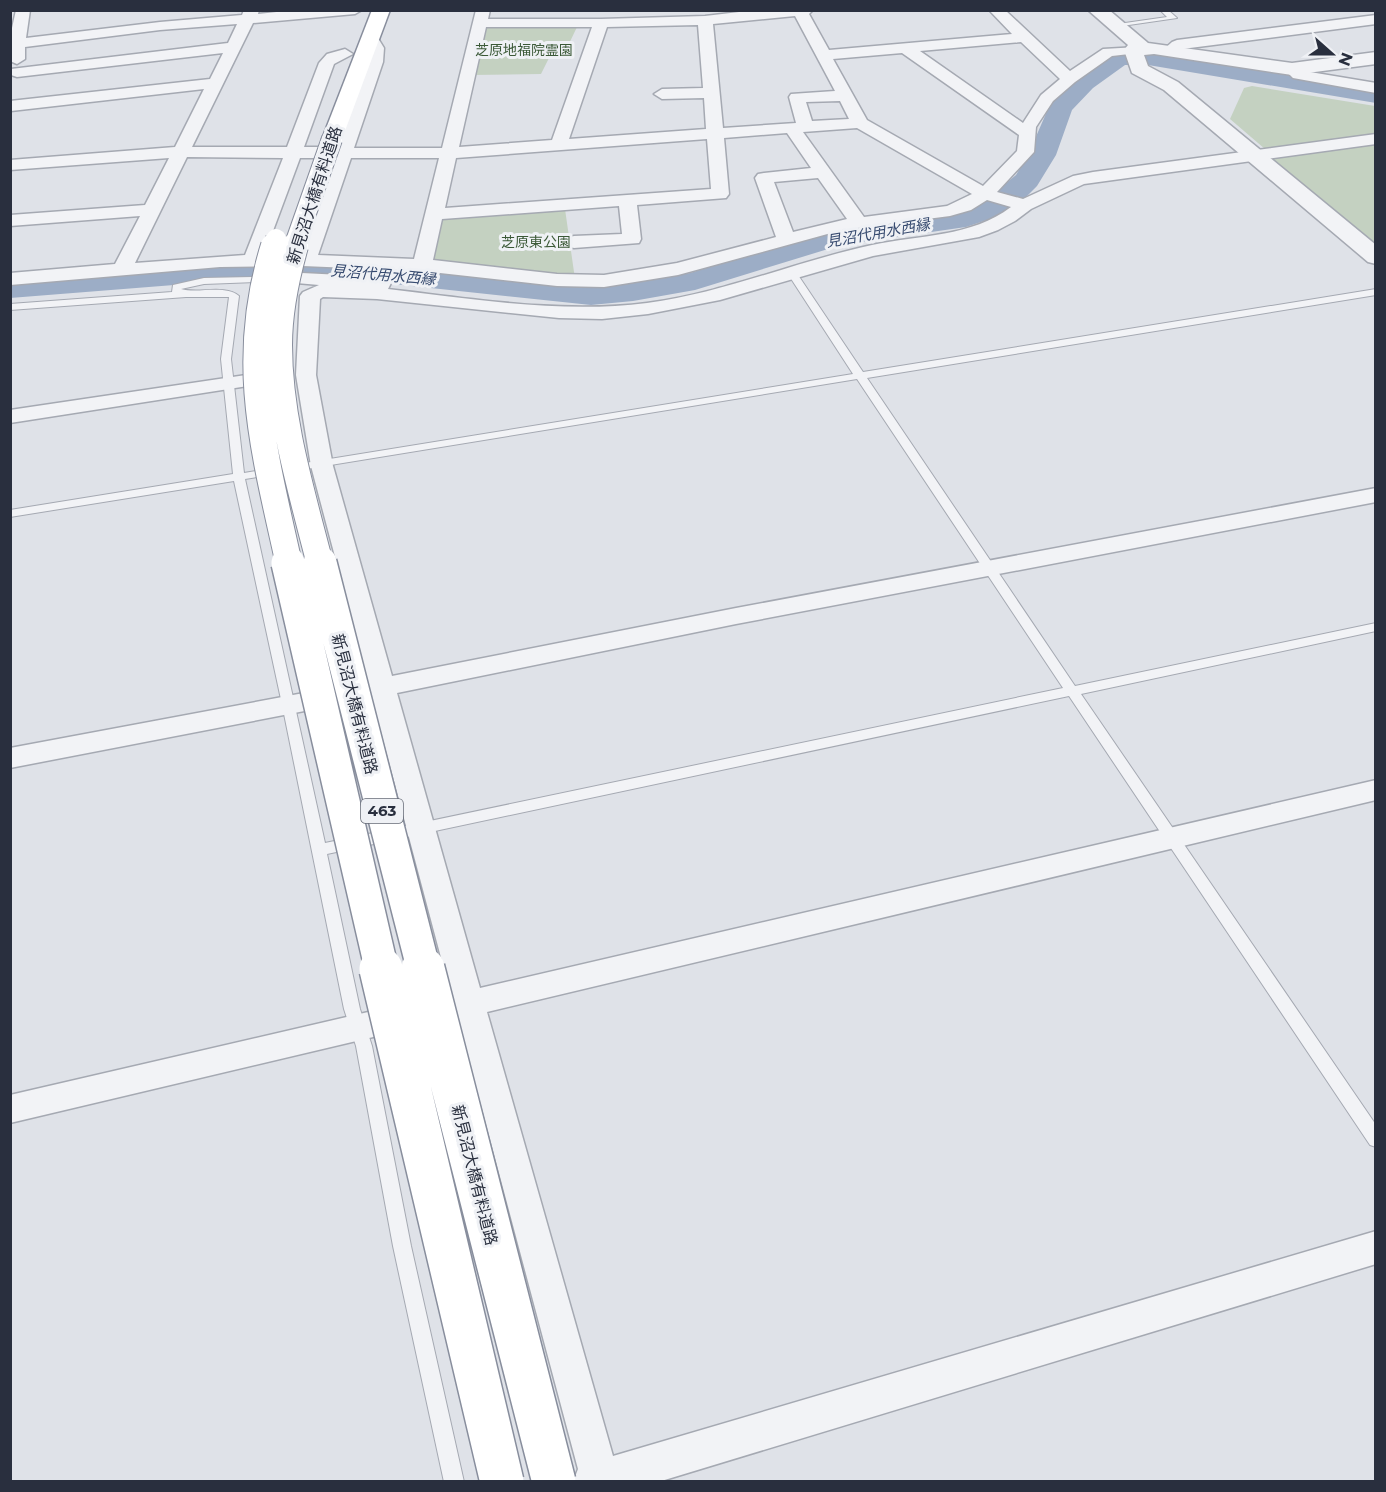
<svg xmlns="http://www.w3.org/2000/svg" width="1386" height="1492" viewBox="0 0 1386 1492" font-family="Montserrat,'Noto Sans JP',sans-serif">
	<rect width="100%" height="100%" fill="#dfe2e8"/>
	<path fill="#c4d1c1" d="M486,26L577,27L566,50H553L541,74L471,75Z
		M1252,86L1375,106V136L1272,150L1265,149L1230,119L1244,88Z
		M1375,142V249L1265,158Z
		M565,209L575,279L432,260L441,219Z"/>
	<g fill="none" stroke-linecap="round" stroke-linejoin="round">
		<path fill="#9cadc6" fill-rule="evenodd" d="M1119,51H1148L1376,87V103L1148,65H1125L1093,88L1072,110L1056,155L1037,186L1023,200L1002,215L966,227L841,245L695,290L633,301L591,305L375,282L308,279L297,277L293,270L297,263L308,261L375,264L591,287L633,283L690,273L837,228L961,210L982,203L1016,175L1028,155L1051,102L1075,78L1110,53Z
			M250,262L261,264L265,271L261,278L10,298V280Z"/>
		<g stroke="#a5a9b2" stroke-width="2">
			<path id="service" d="M1160,10H1168L1177,18L1115,27L1111,25L1167,17Z
				M258,266L266,268L259,282L204,284L181,289C198,294 225,284 239,296L231,359L244,473L853,374L788,274L793,271L796,272L863,372L1376,289V295L867,378L1075,686L1376,623V631L1081,694L1376,1125V1147L1370,1145L1069,696L327,854L360,1009L372,1046L411,1246L464,1482H444L393,1246L356,1046L344,1009L282,704L234,481L10,517V510L233,474L221,359L229,297H186L10,310V304L172,292L173,285L204,278L252,277ZM857,379L1063,688L325,843L245,479Z"/>
		</g>
		<g stroke="#a5a9b2" stroke-width="3">
			<path id="minor" d="M16,10H30L26,38L160,22L242,15L244,10H259L258,14L295,10H362L355,14L253,23L192,147H287L319,63L327,54L345,49L353,54L334,64L304,147H337L367,62L368,48L363,38L371,33L376,35L384,48L383,62L354,148H442L476,10H490L488,19H601L705,16L756,10H813L809,14L829,50L1012,34L989,10H1005L1070,71L1103,49L1138,47L1141,50L1138,53L1112,56L1075,82L1053,101L1036,127L1034,152L997,192L1023,199L1073,176L1093,172L1376,134V144L1084,184L1031,209L1015,221L998,230L979,237L873,256L720,300L648,314L602,319L559,318L377,299L323,297L320,299L316,375L333,466L392,676L736,608L1376,488V502L736,624L397,693L480,988L1376,780V800L487,1012L613,1456L1376,1231V1264L658,1482H573L578,1469L458,1019L453,1020L442,1016L437,1007L442,998L451,995L372,698L10,768V748L368,681L311,466L296,375L300,296L303,292L319,285L285,282L282,278L285,266L220,267L10,285V273L115,264L140,216L10,226V215L145,205L169,158L10,170V160L175,147L204,89L11,111L10,101L210,79L223,53L17,77L11,75V69L228,43L237,24L160,30L25,47V59L17,64L10,61V37ZM795,16L835,91L791,94L789,97L796,123L723,128L713,24ZM698,25L703,88L662,89L654,94L662,99L704,98L706,129L569,139L607,27ZM486,27H592L552,140L459,147ZM1021,42L1060,79L1041,95L1023,123L920,51ZM902,53L1019,135L1017,151L983,186L867,120L833,59ZM840,101L849,119L812,121L806,102ZM857,128L972,194L947,206L864,217L803,132ZM787,133L811,168L764,173L758,174L755,178L776,237L677,263L604,275L557,274L433,260L442,219L619,206L622,234L574,236L567,238L565,242L567,246L574,248L639,243L641,239L637,205L726,198L729,194L724,138ZM707,139L711,189L445,208L456,158ZM187,157L283,158L245,255L135,263ZM300,158H334L299,255H264ZM351,158H439L414,259L318,255ZM818,178L847,219L793,232L774,182ZM987,200L1011,207C972,237 919,235 872,245C797,261 724,293 647,303C562,314 474,299 388,289L391,283L388,279L381,277L302,273L303,266L422,271L557,286L604,287L678,275L842,230L950,216L971,210Z
				M1376,15V24L1182,49L1171,55L1163,50L1172,42L1177,40Z
				M1292,64L1304,71L1376,83V93L1293,78L1284,69Z
				M279,370L286,372L289,376L286,380L10,423V410Z
				M407,1003L418,1007L423,1016L418,1025L407,1029L10,1123V1095Z"/>
		</g>
		<g stroke="#a5a9b2" stroke-width="3">
			<path id="tertiary" d="M1088,10H1109L1148,43L1292,63L1376,52V64L1292,75L1154,54L1144,55L1148,66L1178,82L1376,245V264L1368,262L1164,90L1132,73L1124,50L1128,45Z"/>
		</g>
		<g stroke="#888e9d" stroke-width="3">
			<path id="trunk" d="M372,10H390L342,139L339,143L332,145L325,143L322,139Z"/>
		</g>
		<use href="#service" fill="#f2f3f6" fill-rule="evenodd"/>
		<use href="#minor" fill="#f2f3f6" fill-rule="evenodd"/>
		<use href="#tertiary" fill="#f2f3f6" fill-rule="evenodd"/>
		<use href="#trunk" fill="#fff" fill-rule="evenodd"/>
		<g stroke="#888e9d" stroke-width="22" stroke-linecap="butt">
			<path id="trunk-bridge-far3" d="M273,247L276,239
				M294,247L332,139"/>
		</g>
		<g stroke="#888e9d" stroke-width="28" stroke-linecap="butt">
			<path id="trunk-bridge-far2" d="M274,246C238,361 264,451 289,564
				M295,246C286,278 279,311 279,345C279,419 302,493 320,564"/>
		</g>
		<g stroke="#888e9d" stroke-width="36" stroke-linecap="butt">
			<path id="trunk-bridge-far1" d="M288,563L382,971
				M320,563L424,971"/>
		</g>
		<g stroke="#888e9d" stroke-width="46" stroke-linecap="butt">
			<path id="trunk-bridge" d="M381,969L502,1482
				M423,969L554,1482"/>
		</g>
		<use href="#trunk-bridge-far3" stroke="#fff" stroke-width="20"/>
		<use href="#trunk-bridge-far2" stroke="#fff" stroke-width="26"/>
		<use href="#trunk-bridge-far1" stroke="#fff" stroke-width="33"/>
		<use href="#trunk-bridge" stroke="#fff" stroke-width="43"/>
	</g>
	<g text-anchor="middle" stroke-width="6" stroke-linejoin="round" paint-order="stroke">
		<g font-size="14" fill="#3b5937" stroke="#eff1f5">
			<text x="524" y="55">芝原地福院霊園</text>
			<text x="536" y="247">芝原東公園</text>
		</g>
		<g font-size="15" font-style="italic" fill="#364a6f" stroke="#eff1f5">
			<text transform="translate(878 233) rotate(-10)" y="5">見沼代用水西縁</text>
			<text transform="translate(383 275) rotate(5)" y="5">見沼代用水西縁</text>
		</g>
		<rect fill="#eff1f5" stroke="#646975" stroke-width="1.5" x="361" y="799" width="42" height="24" rx="4.5"/>
		<g font-size="15" font-weight="bold" fill="#292f3e">
			<text x="382" y="816">463</text>
		</g>
		<g font-size="16" fill="#292f3e" stroke="#eff1f5">
			<text transform="translate(314 195) rotate(-72)" y="6">新見沼大橋有料道路</text>
			<text transform="translate(355 704) rotate(76)" y="6">新見沼大橋有料道路</text>
			<text transform="translate(475 1175) rotate(76)" y="6">新見沼大橋有料道路</text>
		</g>
	</g>
	<rect width="1386" height="1492" fill="none" stroke="#292f3e" stroke-width="24"/>
	<g transform="translate(1332 54) rotate(111)" stroke="#eff1f5" stroke-width="4.5" paint-order="stroke">
	<path d="M0-4.5L10 22L0 15L-10 22Z" fill="#292f3e"/>
	<text y="-9" font-size="16" font-weight="bold" text-anchor="middle" fill="#292f3e">N</text>
	</g>
</svg>
